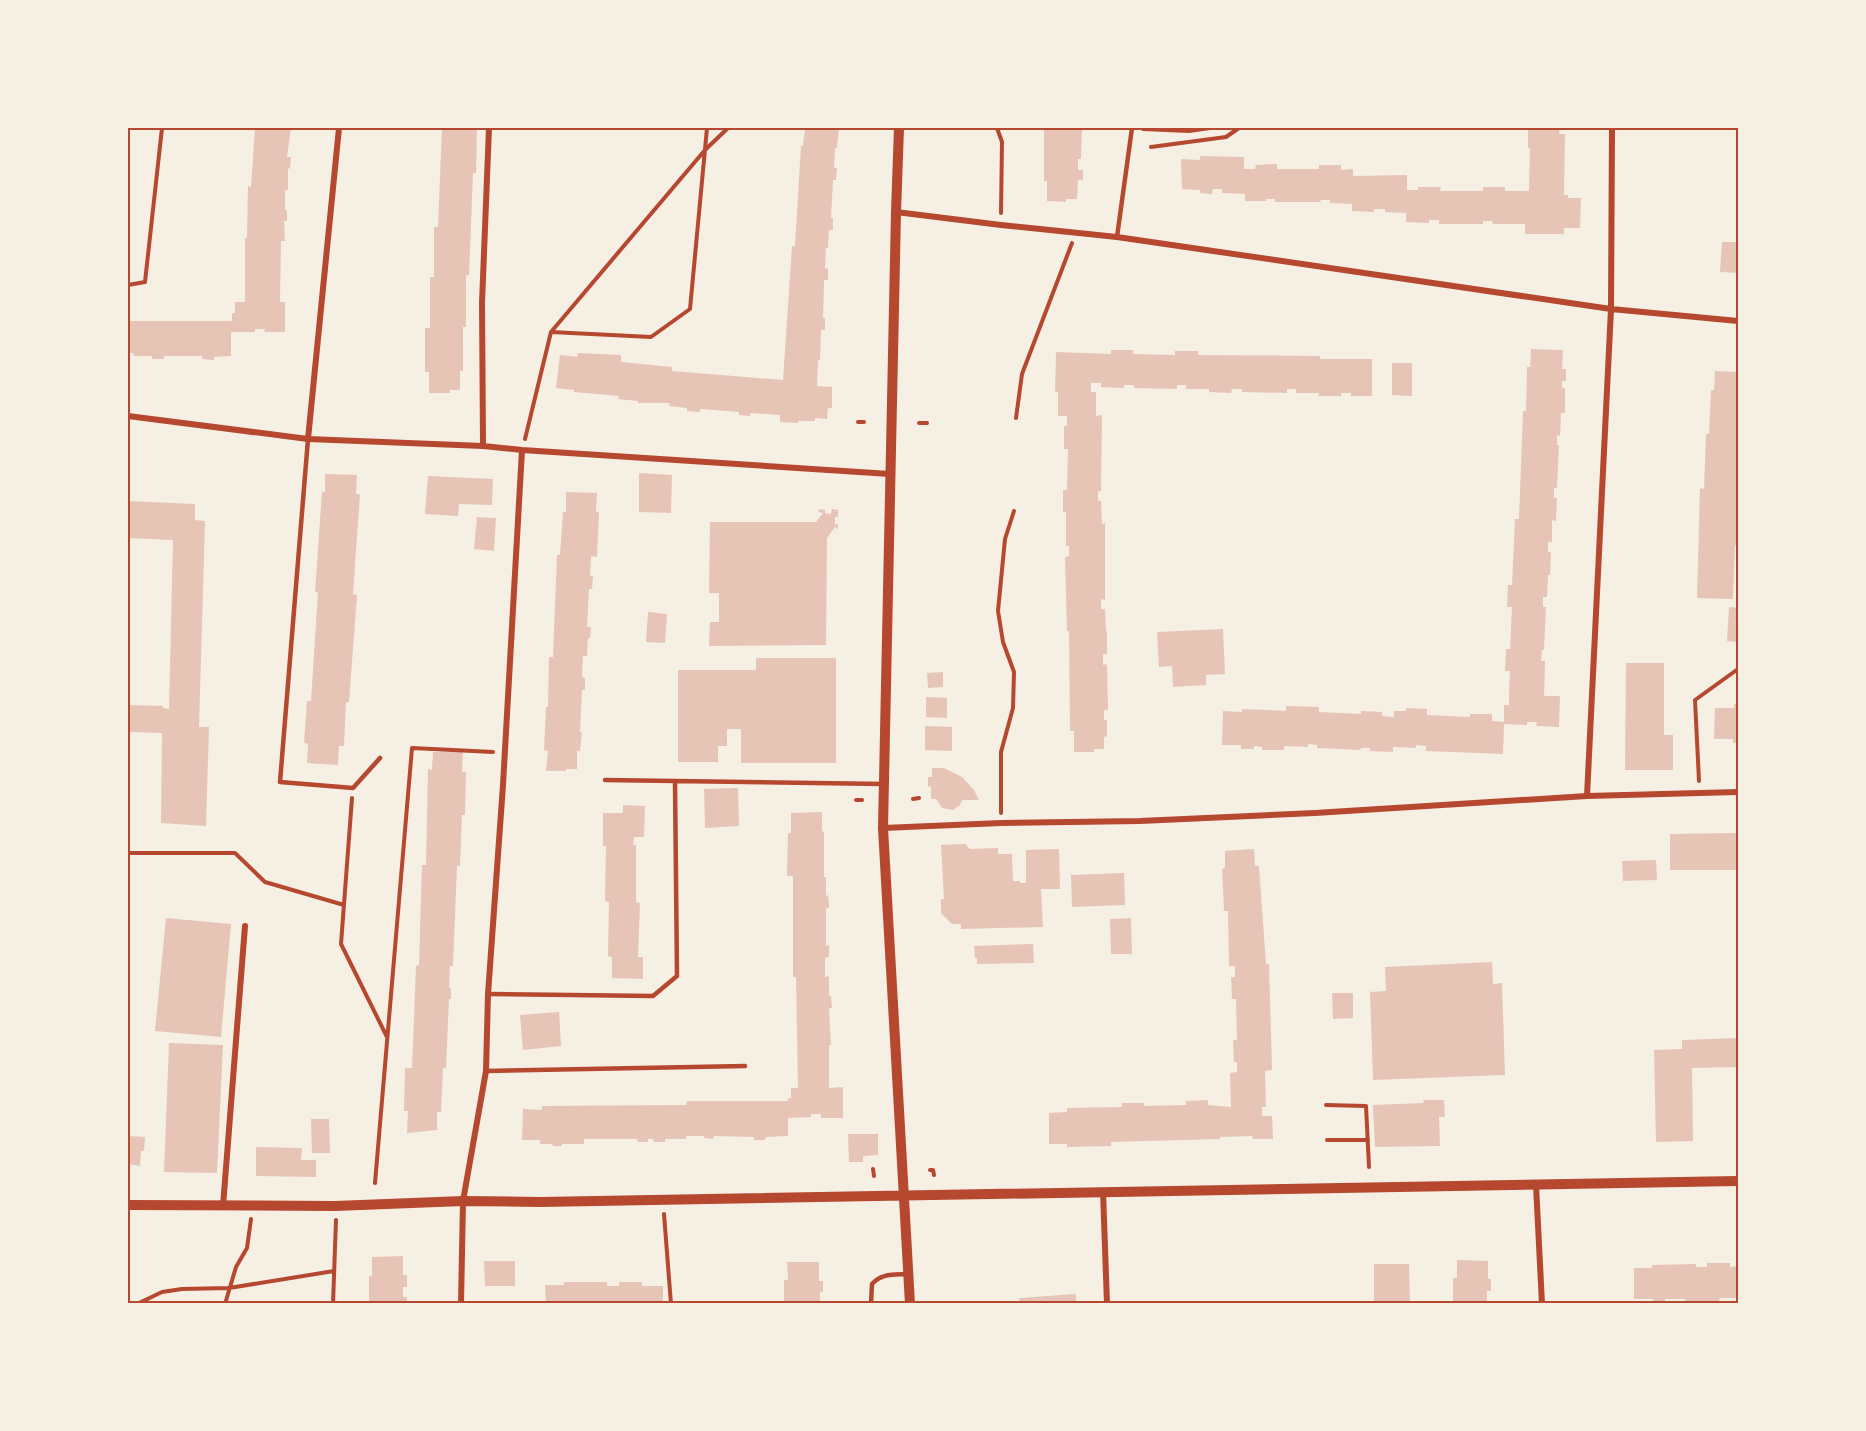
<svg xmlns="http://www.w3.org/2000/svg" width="1866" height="1431" viewBox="0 0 1866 1431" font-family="'Times New Roman',serif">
	<rect width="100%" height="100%" fill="#f6efe4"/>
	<path fill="#e6c5b7" d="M255,128H291L287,157H291L290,169L288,168V190H285V210H287V221H284L285,241H281L280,302H285V332H264L265,329H255V332H231V356L214,357V360L202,359V356H164V359H152V356H134L133,353H128V321H232V313H235V302H245V238H247L248,186L251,187Z
		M442,128H477L476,173H473L469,275H466V327H463V371H460V390H450V393H429V372H425V328H430V277H434V227H438Z
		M805,128H839L837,148H835L834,168H837L836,180H833L831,218H833V230H829L828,248H826L825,268L828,269V280H824L823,318H825V330H821L820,360H818L817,386L832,387V408H828L827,419L815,418V421H798V423L780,422V415L750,413V416L739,415V412L700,409V412L687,411V408L669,406L670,403H638V401L618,399L619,396L574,392V390L556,388L560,355L577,357L578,353L621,355V362L672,367V371L783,380L792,246H795L801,146H803Z
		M1044,128H1082L1081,159H1078V170H1083V180H1078L1077,199H1066V202L1047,201V181H1044Z
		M1528,128H1560L1559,134H1565L1564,195H1568V198H1581L1580,228H1564V234H1525V224H1493L1492,221H1483V224H1439V220H1429V223L1406,222V213L1385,212V209H1374V212L1352,211V204L1330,203V200H1320L1321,202H1275V199H1266V201H1245V194L1222,193V189H1213L1212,194L1200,193V190L1182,189L1181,159L1200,160V156L1244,157V169H1255L1256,165L1277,164V169H1319V165H1341V170L1353,169V176L1407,175V190H1418V187H1441L1440,191H1483V187H1505V191H1529L1530,148H1528Z
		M1722,242H1738V273L1720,272Z
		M1531,349L1563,350L1562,369H1566V381H1562V388H1565V413H1561L1560,436L1557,435V445H1559L1557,488H1554V498H1557L1556,521L1552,520V542H1548V552H1551L1550,575H1548L1547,597H1543V607H1546L1544,650H1542L1541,661H1545L1544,696H1560L1559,727L1536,726L1537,722H1527V725L1504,724L1503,754L1426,751V746L1416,745V748L1393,747V752L1370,751V748H1361L1360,750L1317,748V745L1308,744V747L1284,746V750H1262V747L1254,746V749H1241V745H1222L1223,711L1242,712V709L1286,711V706L1319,707V712L1361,714V711L1382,712V716L1394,717V711H1406V708L1427,709V715L1470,717V714H1492V721L1504,722V705H1509V695L1510,671H1505L1506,649H1510L1512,607H1507L1508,585H1512L1515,519H1519L1523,411H1526L1527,367H1530Z
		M1111,350H1133V354L1175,355V351H1198V355L1320,356V359H1372V396H1351V393H1341V396H1318L1319,393H1296V389H1287V393L1242,392V389H1232L1231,393L1209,392V389H1186V385H1177V389L1134,388V385H1124V388L1101,387V383H1091V392H1096V416L1102,415L1101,491H1098V501H1101L1102,524L1105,523V600L1101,599V609H1105L1106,631L1107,632V654H1103V665L1107,664L1108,710H1104V720H1107V736L1104,737V749H1094V752H1074V731H1070L1069,631H1067L1065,557L1069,556V546H1066V512H1063V490H1067L1068,449H1064V426H1067V416H1058V392H1055L1056,352L1111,354Z
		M1392,363H1412V396L1392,395Z
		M1715,371L1738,372V511L1737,545H1735L1733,599L1697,598L1700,488L1704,489L1706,434H1709L1711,390H1714Z
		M639,473L672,475L671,513L639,512Z
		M325,474L357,475L356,494H360L353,594L357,595L349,702H346L344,746H339L338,765L307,763L308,744L304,743L307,701H311L318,592H315L322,492H325Z
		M428,476L493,479L492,505L459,504L458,516L425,514Z
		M566,492L597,493L596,512H599L597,557L591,556L590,576H593L592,589H589L587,627H591L590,638H588L587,656H583L582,677L585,678V690H582L580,732H582L580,751H577V769H566V771H546L548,751L544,750L546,707H548L549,657H553L557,555H560L563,512H566Z
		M128,501L195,504V520L205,521L199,727H209L206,826L161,823L162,733L128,732V705L163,706V708L169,709L173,540L128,538Z
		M819,509L825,510V513L831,514L832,509L838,510V517H835V524H838V529L835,527L827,538L826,645L709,646L710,622H719V593H709L710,522H816L823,513L818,512Z
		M477,517L496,518L494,551L474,549Z
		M1729,607L1738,608V642L1727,641Z
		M648,612L667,614L665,643L646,642Z
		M1223,629L1225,674L1206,675V685L1173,687L1172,666L1159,667L1157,632Z
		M756,658H836V763H741V729H727V746H718V762H678V670H756Z
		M1626,663H1664V735H1673V770H1625Z
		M943,672V687L928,688L927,673Z
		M926,697L947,698V718L926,717Z
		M1734,704H1738V743H1733V739H1714L1715,708H1734Z
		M925,726L952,727V751L925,750Z
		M433,752H463L462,772H466L465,815H462L460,866H457L453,966H450L449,988H451V999H449L446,1068H443L441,1112H437V1130L407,1133L408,1111H404L405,1068H412L416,966L419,965L422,865H426L428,769L432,770Z
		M932,768H944L962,777L974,790L979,800H962L960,805L953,810L942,808L936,799H931V786L928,787V777H932Z
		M738,788L739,826L705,828L704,789Z
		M623,805L645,806L644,837H634L633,845H636V902L640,903L638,957H643V979L612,978V957L608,956L609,902L605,901L606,846H603V813H623Z
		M822,812V831L824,832V877H826V896L828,895L829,908H826V946L829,945V957L825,958V977L829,976V996H831L832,1008H829L831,1045H829V1088L843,1087V1118H821V1114H811V1117L788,1118V1136L766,1137L765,1140H754V1137L714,1136L713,1139L704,1138V1136H686V1139H665V1142H654L653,1139H648V1142H638L637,1139H584V1144H562V1146H553L552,1144H540V1140H522L523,1109L542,1110V1106L686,1105L687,1101H788V1098H791V1088H798L796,977H793V876H787L788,833H791V813Z
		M1738,833V870H1670V834Z
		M965,844L970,849L998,848V854H1012L1013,881H1020V883H1026V850L1059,849L1060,889H1041L1043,927L961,929V924H952L941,913V899H944L941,845Z
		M1254,849L1255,866H1259L1266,964H1269L1272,1070L1265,1071L1266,1107H1262V1116H1272L1273,1139H1253L1252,1136L1220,1137V1139L1111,1142V1146L1067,1147V1144H1049V1113L1067,1112V1108L1122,1107V1103H1144V1106L1186,1105V1101L1208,1100V1105L1231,1107L1230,1073L1237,1072V1062H1234L1233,1040H1237L1236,999H1232L1231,977H1235V966H1229L1228,911H1224L1222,869L1225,868V851Z
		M1656,860L1657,880L1623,881L1622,861Z
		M1124,873L1125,905L1072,907L1071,875Z
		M166,918L231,924L221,1037L155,1031Z
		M1131,918L1132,954H1111L1110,919Z
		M1033,944L1034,963L977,964V958H975L974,946Z
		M1492,962L1493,984L1502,983L1505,1075L1373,1080L1370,992L1386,991L1385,967Z
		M1332,993H1353V1018L1333,1019Z
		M559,1012L561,1046L523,1050L520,1015Z
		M1738,1038V1067L1692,1068L1693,1141L1656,1142L1654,1050L1682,1049V1040Z
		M169,1043L223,1045L217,1173L164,1172Z
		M1423,1100H1444L1445,1117H1439L1440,1146L1375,1147L1373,1105L1424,1103Z
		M311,1119H329L330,1153H312Z
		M848,1134H878V1155L863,1156V1162H849Z
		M128,1136L145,1137L144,1151H141L140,1166L128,1164Z
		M256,1147L302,1148L301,1160H316V1177L256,1176Z
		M403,1256V1275H407V1287H403V1297H407V1304H369V1276H372V1257Z
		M1457,1260L1488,1261V1279H1491V1291H1487V1301H1491V1304H1453V1278H1457Z
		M484,1261H515V1286H485Z
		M787,1262H819V1281H823V1292H820V1304H784V1280H788Z
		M1707,1263H1730V1267L1738,1266V1298H1720L1719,1301L1685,1302V1299H1665V1302H1653V1299H1634V1268H1652V1265L1696,1264V1267H1707Z
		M1374,1264H1409L1410,1303H1374Z
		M564,1282H607V1286H619V1282H642V1286H663V1304H546L545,1285H564Z
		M1076,1294V1304H1020L1019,1298Z"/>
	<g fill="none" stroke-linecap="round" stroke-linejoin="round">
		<path stroke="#b5482f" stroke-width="4" d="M997,128L1002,142L1001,213
			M1143,129L1189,131L1210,128
			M1151,147L1226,137L1239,128
			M128,285L145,282L162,128
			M551,332L705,150L728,128
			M1016,418L1022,374L1072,243
			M858,422H864
			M919,423H927
			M525,439L551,332L651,337L690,309L707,128
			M1699,781L1695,700L1738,669
			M352,798L341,944L387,1037
			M913,799L919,798
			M856,800H862
			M1001,813V752L1013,708L1014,672L1003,642L998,611L1005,539L1014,511
			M128,853H235L265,882L344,905
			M1326,1105L1366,1106L1369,1167
			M1327,1140H1368
			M873,1169L874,1176
			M930,1170H933L934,1175
			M375,1183L412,748L493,752
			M664,1214L671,1304
			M137,1304L162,1292L182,1289L229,1288L334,1271
			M225,1304L236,1267L247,1248L251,1219
			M333,1304L336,1220"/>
		<path stroke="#b5482f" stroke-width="4.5" d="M1117,237L1132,128
			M308,439L280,782L353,788L380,758
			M605,780L675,781
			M488,994L653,996L677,976L675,781L884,784
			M486,1071L745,1066
			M871,1304L872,1284C882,1273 894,1275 908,1274"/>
		<path stroke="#b5482f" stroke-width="6" d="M896,212L1001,225L1117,237L1611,309L1738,321
			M128,416L308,439L483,446L522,450L890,474
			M308,439L339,128
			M483,446L482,303L489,128
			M1587,796L1611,309L1612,128
			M883,828L1001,823L1140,821L1315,813L1587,796L1738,792
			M1536,1185L1542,1304
			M1103,1191L1107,1304
			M223,1206L245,926
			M461,1304L463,1201L486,1071L488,994L503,785L522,450"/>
		<path stroke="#b5482f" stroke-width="10" d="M899,128L896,212L883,828L910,1304
			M128,1205L335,1206L463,1201L540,1202L1738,1181"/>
	</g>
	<rect width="1866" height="1431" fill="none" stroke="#f6efe4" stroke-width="258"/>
	<rect x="129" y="129" width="1608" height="1173" fill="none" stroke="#b5482f" stroke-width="2"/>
</svg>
